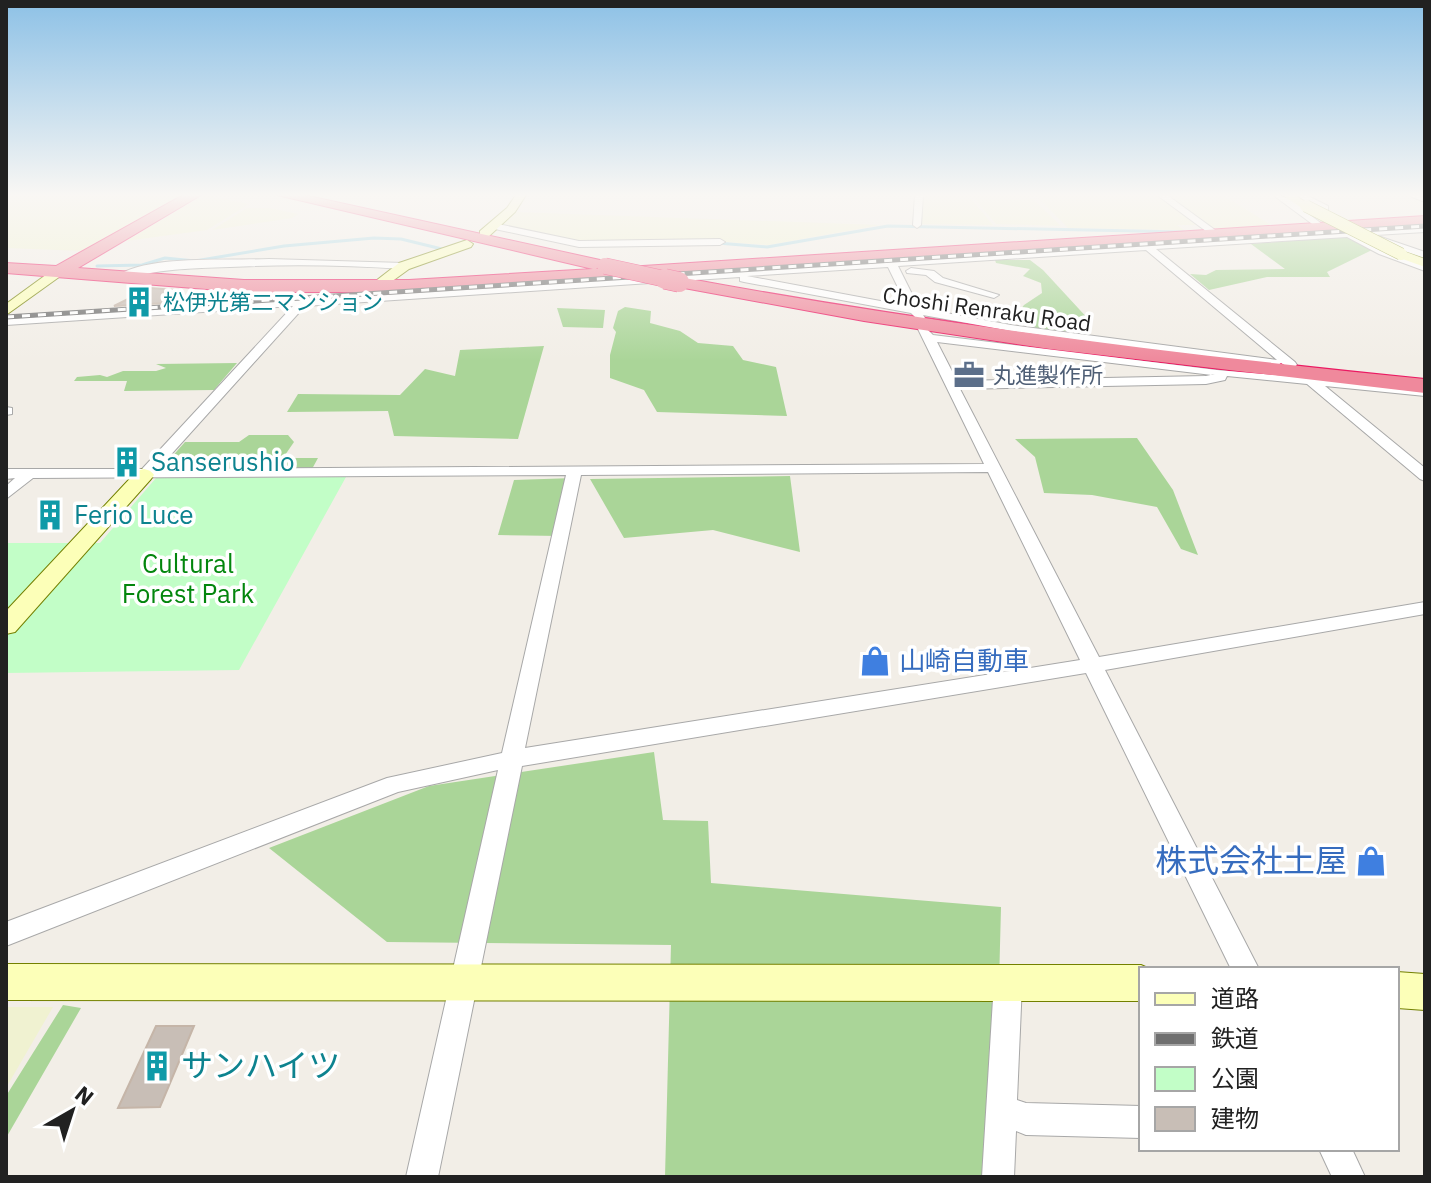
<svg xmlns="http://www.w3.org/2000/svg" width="1431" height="1183" viewBox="0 0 1431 1183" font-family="'IBM Plex Sans','Noto Sans JP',sans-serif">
	<rect width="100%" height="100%" fill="#f2eee7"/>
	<path fill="#f0f2d1" d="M6,195H185L83,251L6,248Z
		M204,195L249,204L207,230L126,241Z
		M921,195H968L993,225L920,224Z
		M971,195H1029L1061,226L996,224Z
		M1036,195H1223L1271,225L1215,230L1205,225H1177L1184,230L1068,228Z
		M247,208H269L298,214L292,218L212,230Z
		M514,212L880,225L769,245L696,240L579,242L500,226Z
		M6,1007H53L6,1088Z"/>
	<path fill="#aad598" d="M1350,236L1372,250L1327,272L1330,277H1267L1209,290L1190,274L1206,275L1216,270L1285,269L1251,244Z
		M995,260H1030L1043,270L1091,322L1086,332L1038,329L1014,318L1024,305L1042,293L1041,283L1023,276L1030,269L996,263Z
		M625,307L651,311L650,323L680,331L698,343L733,346L743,360L776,367L787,416L657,412L644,390L610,378V355L616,332L613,328L618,311Z
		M557,308L605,310L603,328L563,327Z
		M544,346L518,439L394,436L388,411L287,412L298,394L400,395L425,369L455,376L460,350Z
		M237,363L214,390L124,391L127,381H74L77,377L100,375L107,377L123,371H156L166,368L156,364Z
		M249,435H288L294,442L283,458H318L312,469H161L185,442H239Z
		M1137,438L1173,490L1198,555L1181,549L1157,507L1092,495L1044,493L1035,457L1015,439Z
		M790,476L800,552L713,530L624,538L590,479Z
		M574,478L561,536L498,535L514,480Z
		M654,752L663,820L708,821L711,883L1001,907L994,1177H665L671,945L387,942L269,848L429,786Z
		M63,1005L81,1008L6,1138V1096Z"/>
	<path fill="#c2fec7" d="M346,477L239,670L6,673V543H100L156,478Z"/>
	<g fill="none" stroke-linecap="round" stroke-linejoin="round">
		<path stroke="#a4d5e3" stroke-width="3" d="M717,243L767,247L888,226L1184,232
			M97,266L142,265L165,258L195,261L284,246L374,238L401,239L442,249"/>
	</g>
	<path fill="#c8beb6" stroke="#c5b5a8" stroke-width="2" d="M150,288L177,290L166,303L114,306Z
		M156,1026H194L160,1107L118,1108Z"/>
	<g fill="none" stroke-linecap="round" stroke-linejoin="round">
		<g stroke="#a8a8a8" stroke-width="2">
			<path id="street" d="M915,195H923L921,225L917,228L913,225Z
				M1157,195H1167L1222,235L1214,237Z
				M1273,195C1290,195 1295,208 1315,206L1295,195H1306L1328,206V210L1306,212L1326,227L1319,229Z
				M1411,195L1425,197V202L1412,197Z
				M493,223L579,241L720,239L725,242L720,245L579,247L490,228Z
				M1425,226V232L1359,236L1385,250L1425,265V271L1379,254L1347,237L1156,249L1295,362L1297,365L1291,369L1281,363L1275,367L1011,331L923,315L925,318L919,321L911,313L744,282L740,281V277L305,306L158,469L984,464L918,329L924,326L933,335L1217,370L1425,388V396L1325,386L1425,468V481L1420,479L1307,384L1227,376L1225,380L1206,384L960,389L1099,657L1425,602V614L1105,670L1259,969H1231L1086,673L522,766L438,1177H406L498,770L398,792L6,946V922L387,778L502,753L566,475L33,478L6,499V486L15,478L6,479V469H142L293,306L6,325V319ZM1146,250L1277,360L1011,325L919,308L898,266ZM888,267L907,306L747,276ZM937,342L1212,375L1215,374L1206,376L957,381ZM988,472L1080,660L525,748L581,475Z
				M1381,237L1425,252V258L1378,242Z
				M269,259L404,263L409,266L404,269C346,265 288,264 230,267C192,268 157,269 120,280L115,277C148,254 228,261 269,259Z
				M911,268L934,271L943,278L999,295L994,298L935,282L926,275L907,273L906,271Z
				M6,407L12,408V414L6,415Z
				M1008,970L1018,974L1022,983L1017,1100L1026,1103L1141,1106V1138L1026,1135L1016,1131L1014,1177H982L994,983L998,974Z
				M1319,1149H1352L1365,1177H1332Z"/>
		</g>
		<g stroke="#738000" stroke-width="2">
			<path id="secondary" d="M516,195H526L515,212L488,237H480V231L507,208Z
				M1282,195H1295L1312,206L1302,208Z
				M467,240L473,244L471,247L409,269L380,290L368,287L399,263Z
				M1401,250L1425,259V267L1397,257V251Z
				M54,269L66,272L6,315V304Z
				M144,469L151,471L154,475L151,479L15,632L6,634V611L137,471Z
				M6,964L1141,965L1150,969H1141V1001L6,1000Z
				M1397,972L1425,974V1010L1397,1008Z"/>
		</g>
		<g stroke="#eb1962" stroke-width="2">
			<path id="highway" d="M183,195H201L78,268L244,280H409L593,269L277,195H304L600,260L603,264L596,269L1425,216V226L409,292H244L6,273V263L56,266Z
				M679,277C926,323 1175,354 1425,379V393L1050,349L864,321L673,286L670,282L673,278Z"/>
		</g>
		<use href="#street" fill="#fff" fill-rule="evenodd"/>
		<use href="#secondary" fill="#fcffb8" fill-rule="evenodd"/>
		<use href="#highway" fill="#ef899c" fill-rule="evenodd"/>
		<g stroke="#6f6f6f" stroke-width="5">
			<path id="rail" d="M6,317L1425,226"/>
		</g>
		<use href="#rail" stroke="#fff" stroke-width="3" stroke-dasharray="8" stroke-linecap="butt"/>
		<g stroke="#738000" stroke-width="13" stroke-linecap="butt">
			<path id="secondary-bridge" d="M1306,206L1401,254"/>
		</g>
		<g stroke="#eb1962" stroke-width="17" stroke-linecap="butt">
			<path id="highway-bridge-far1" d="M605,266L674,281"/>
		</g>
		<g stroke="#eb1962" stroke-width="21" stroke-linecap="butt">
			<path id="highway-bridge" d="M665,279L679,282"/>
		</g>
		<use href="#secondary-bridge" stroke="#fcffb8" stroke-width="12"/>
		<use href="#highway-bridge-far1" stroke="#ef899c" stroke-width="16"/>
		<use href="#highway-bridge" stroke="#ef899c" stroke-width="20"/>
	</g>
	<linearGradient id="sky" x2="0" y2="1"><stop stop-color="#8dc1e6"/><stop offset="0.54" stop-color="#f9f7f4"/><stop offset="1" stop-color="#f9f7f4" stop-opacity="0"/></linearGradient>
	<rect width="1431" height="361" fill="url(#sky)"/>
	<defs>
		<g id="building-bare" transform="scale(2.4)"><path d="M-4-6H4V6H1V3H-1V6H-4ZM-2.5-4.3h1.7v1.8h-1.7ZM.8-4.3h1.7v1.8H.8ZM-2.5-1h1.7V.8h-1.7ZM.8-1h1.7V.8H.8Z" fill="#0f9aa8" stroke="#fff" stroke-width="2.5" paint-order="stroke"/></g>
		<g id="office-bare" transform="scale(2.4)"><path d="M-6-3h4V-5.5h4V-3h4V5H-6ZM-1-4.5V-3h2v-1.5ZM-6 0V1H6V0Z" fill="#5c6f8a" stroke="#fff" stroke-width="2.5" paint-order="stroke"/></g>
		<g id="shop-bare" transform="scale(2.4)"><path d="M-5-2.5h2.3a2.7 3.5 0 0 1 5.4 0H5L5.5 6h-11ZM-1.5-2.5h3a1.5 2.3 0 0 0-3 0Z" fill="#3f7fe0" stroke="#fff" stroke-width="2.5" paint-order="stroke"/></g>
	</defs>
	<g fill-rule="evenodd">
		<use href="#building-bare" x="139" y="302"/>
		<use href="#office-bare" x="969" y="375"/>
		<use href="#building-bare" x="127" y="462"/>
		<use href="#building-bare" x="50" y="515"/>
		<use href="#shop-bare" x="875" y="661"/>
		<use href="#shop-bare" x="1371" y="861"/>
		<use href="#building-bare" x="157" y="1066"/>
	</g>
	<g text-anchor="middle" stroke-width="7" stroke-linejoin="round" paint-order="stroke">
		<g font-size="22" fill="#0d838f" stroke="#fff" text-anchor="start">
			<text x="163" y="310">松伊光第二マンション</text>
		</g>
		<g font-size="22" fill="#212121" stroke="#fff">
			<text transform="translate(987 309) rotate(8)" y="8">Choshi Renraku Road</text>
		</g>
		<g font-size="22" fill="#4e5e75" stroke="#fff" text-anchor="start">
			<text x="993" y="383">丸進製作所</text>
		</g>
		<g font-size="26" fill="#0d838f" stroke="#fff" text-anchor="start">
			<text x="151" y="471">Sanserushio</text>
			<text x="74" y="524">Ferio Luce</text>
		</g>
		<g font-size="26" fill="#03860d" stroke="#fff">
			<text x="188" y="573">Cultural<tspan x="188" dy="30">Forest Park</tspan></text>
		</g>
		<g font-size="26" fill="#366cbe" stroke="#fff" text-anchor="start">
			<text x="899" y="670">山崎自動車</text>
		</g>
		<g font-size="32" fill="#366cbe" stroke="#fff" text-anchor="end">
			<text x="1347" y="872">株式会社土屋</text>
		</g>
		<g font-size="32" fill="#0d838f" stroke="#fff" text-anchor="start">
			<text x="181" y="1077">サンハイツ</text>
		</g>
	</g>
	<rect width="1431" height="1183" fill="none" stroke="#212121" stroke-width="16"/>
	<rect x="1139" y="967" width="260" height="184" fill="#ffffff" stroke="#a6a6a6" stroke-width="2"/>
	<rect x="1155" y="993" width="40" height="12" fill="#fcffb8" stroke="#a6a6a6" stroke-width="2"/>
	<text x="1211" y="1007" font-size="24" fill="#212121">道路</text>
	<rect x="1155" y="1033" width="40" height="12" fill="#6f6f6f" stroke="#a6a6a6" stroke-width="2"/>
	<text x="1211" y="1047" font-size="24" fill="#212121">鉄道</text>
	<rect x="1155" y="1067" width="40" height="24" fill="#c2fec7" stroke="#a6a6a6" stroke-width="2"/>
	<text x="1211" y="1087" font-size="24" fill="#212121">公園</text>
	<rect x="1155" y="1107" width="40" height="24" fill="#c8beb6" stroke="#a6a6a6" stroke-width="2"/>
	<text x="1211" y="1127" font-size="24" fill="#212121">建物</text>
	<g transform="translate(72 1111) rotate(39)" stroke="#ffffff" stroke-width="6" paint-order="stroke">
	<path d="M0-6L14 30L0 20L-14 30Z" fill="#212121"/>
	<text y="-12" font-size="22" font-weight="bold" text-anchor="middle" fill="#212121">N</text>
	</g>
</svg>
